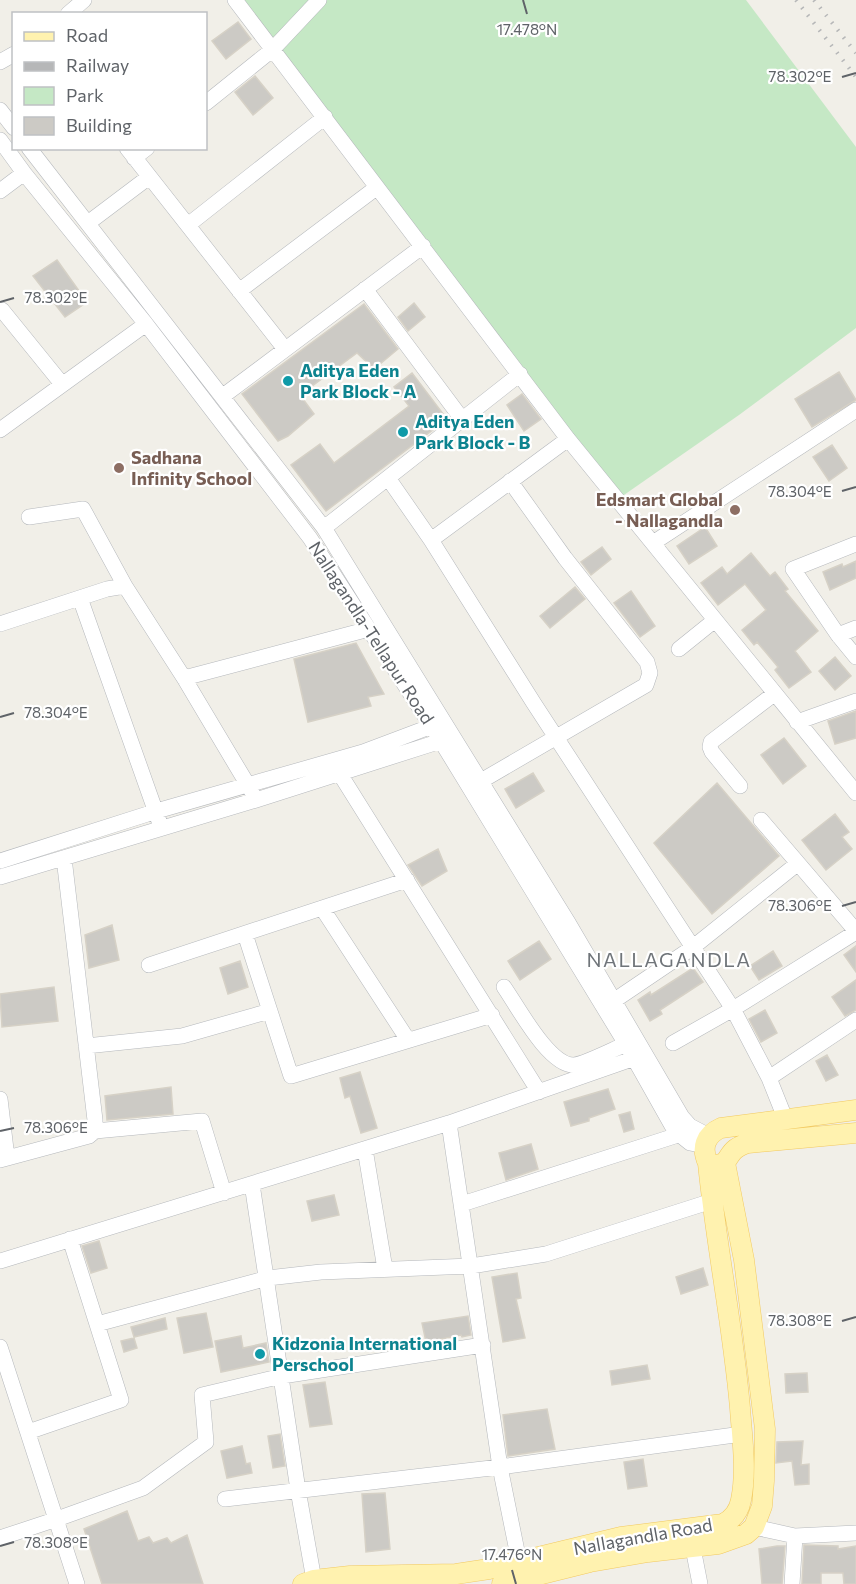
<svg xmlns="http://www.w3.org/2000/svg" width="856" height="1584" viewBox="0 0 856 1584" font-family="Commissioner,sans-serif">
	<rect width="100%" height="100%" fill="#f1efe8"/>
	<path fill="#c5e8c5" d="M230,0H746L856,147V328L739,415L611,504Z"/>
	<path fill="#cccac5" stroke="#d6d1c6" stroke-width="1.5" d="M238,22L251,39L226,59L212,41Z
		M255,76L273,98L253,115L235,92Z
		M57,260L87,302L65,317L33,276Z
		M414,303L425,317L408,331L398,317Z
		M364,304L398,349L374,369L357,353L300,395L314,414L288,436L278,441L242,394Z
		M839,372L856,400L812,427L795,399Z
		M412,373L447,419L326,511L291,465L320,444L334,463L409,406L394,387Z
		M522,394L541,419L524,431L507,405Z
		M832,445L847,468L829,481L813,457Z
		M705,527L717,546L689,564L677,546Z
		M602,547L611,559L591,575L581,562Z
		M751,553L770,576L775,572L788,589L785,591L818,631L795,651L811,672L789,688L775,670L778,667L757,642L754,645L742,630L766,610L745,584L718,605L701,583L722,567L727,574Z
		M856,561V578L830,590L823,572L842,564L843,567Z
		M575,587L585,599L550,628L540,616Z
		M631,591L655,626L640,637L614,603Z
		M356,643L384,694L368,697L371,706L308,722L294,659Z
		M835,657L851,676L835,690L819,671Z
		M856,711V738L835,744L828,721Z
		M784,738L806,766L783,784L761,755Z
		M533,773L544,791L516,808L505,789Z
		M717,783L779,856L712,914L654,843Z
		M835,814L849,832L842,837L852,849L826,870L802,840Z
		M438,849L447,871L422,886L408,865Z
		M112,925L119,960L89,968L85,935Z
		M539,941L551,959L520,980L508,961Z
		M856,946V972L844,955Z
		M773,951L782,966L759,980L750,966Z
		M240,961L248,987L228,994L220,968Z
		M693,968L703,982L660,1010L662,1014L650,1021L638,1000L650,992L651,995Z
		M856,980V1010L845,1016L832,997Z
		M54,987L58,1021L2,1027L0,994Z
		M765,1010L777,1033L761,1042L749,1019Z
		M827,1055L838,1075L826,1081L816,1061Z
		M360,1072L377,1128L361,1133L350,1096L345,1098L340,1078Z
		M171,1087L173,1114L107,1120L105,1096Z
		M608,1089L615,1109L589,1118V1121L571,1126L564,1102Z
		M630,1112L634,1129L624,1132L619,1115Z
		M531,1144L538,1169L506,1180L499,1153Z
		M334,1195L339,1215L312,1221L307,1201Z
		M99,1241L107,1268L91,1273L82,1246Z
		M703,1268L708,1285L681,1294L676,1277Z
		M517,1273L521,1298L516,1299L525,1338L503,1342L492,1277Z
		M206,1313L213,1347L184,1353L177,1318Z
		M468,1316L471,1335L462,1337L461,1335L426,1342L422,1323Z
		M165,1318L167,1329L134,1337L131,1327Z
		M241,1336L243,1348L266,1343L269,1362L221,1372L215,1341Z
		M134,1338L137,1348L124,1352L121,1341Z
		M647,1365L650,1379L612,1385L610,1371Z
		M807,1373L808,1392L786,1393L785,1374Z
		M325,1382L332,1424L310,1427L303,1385Z
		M547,1409L555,1449L508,1456L503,1415Z
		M280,1434L285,1466L273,1468L268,1436Z
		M803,1441L801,1465L809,1464V1484L795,1485L792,1461L776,1463L777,1442Z
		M242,1446L246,1464L250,1463L252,1473L227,1478L221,1451Z
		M643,1459L647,1486L628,1489L624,1462Z
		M385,1493L390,1549L366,1552L362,1494Z
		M127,1511L138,1541L149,1537L153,1543L167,1538L171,1543L187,1535L203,1584H102L84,1529Z
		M804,1545L838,1546V1549L856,1546V1584H844L843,1573H821V1584H802Z
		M777,1546H785L782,1584H762L759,1549Z"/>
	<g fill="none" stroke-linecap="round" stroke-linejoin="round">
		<g stroke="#b5b8bc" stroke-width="16">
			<path id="minor" d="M235,0L568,439L856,793
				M68,14L84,0
				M0,62L14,54
				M206,103L272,50L319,0
				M0,110L14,128
				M0,140L24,173L146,324L310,538L441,741L626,1044L675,1131L690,1143L705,1146
				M29,148L324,528L569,924L682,1117L690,1126L709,1136
				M127,148L285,349
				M134,158L147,148
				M0,191L24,173
				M88,223L149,177
				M188,225L325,117
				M365,289L462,419
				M239,291L376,188
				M0,312L2,310L62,384
				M223,396L423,246
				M0,430L146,324
				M568,439L431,540L533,702L733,1009L769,1078L785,1118
				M388,478L431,540
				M29,517L83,509L125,586
				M324,528L520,374
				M653,543L856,410
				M856,544L793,569L838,635L856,657
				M80,598L159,821
				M0,624L107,589L125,586L184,678L252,792
				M838,635L856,628
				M679,649L715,620
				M184,678L369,629
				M797,722L856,701
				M340,774L539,1092
				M481,781L646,685L650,673L647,662L565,558L510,481
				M740,786L712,752L710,747L711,742L774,694
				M761,820L856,931
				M0,861L160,810L363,752L432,726
				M0,877L256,800L441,741
				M322,908L408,1040
				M245,934L291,1076L492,1015
				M149,965L407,880
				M504,987C518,1007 549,1066 574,1065C585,1064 614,1049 626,1044
				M615,1000L692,948L797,864
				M673,1043L733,1009L856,932
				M86,1046L182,1036L270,1011
				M769,1078L856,1020
				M0,1099L7,1158
				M449,1123L500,1467L519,1561
				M95,1131L202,1121L224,1193
				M365,1149L385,1269
				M0,1160L89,1136L95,1131V1120L64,858
				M252,1184L298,1490L314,1580
				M462,1204L678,1135
				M0,1261L449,1123L635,1058
				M97,1324L268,1278L321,1272L471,1266L546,1254L712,1201
				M0,1347L77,1584
				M28,1432L121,1400L70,1239
				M225,1499L500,1467L742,1434
				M754,1527L795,1536L856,1533
				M0,1538L57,1519L143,1488L206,1442L202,1395L282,1376L483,1345
				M693,1548L700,1584
				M792,1584L795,1536"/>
		</g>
		<g stroke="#f2c960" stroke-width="21">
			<path id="major" d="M856,1110L721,1128C705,1135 701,1148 708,1163L716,1165L725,1163C732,1151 735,1147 748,1143L856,1133
				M303,1584L314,1580L350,1576L456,1574L489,1569L621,1537L723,1524C733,1519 739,1511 741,1500C747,1471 742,1437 740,1408C733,1326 716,1245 708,1163
				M502,1584L590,1562L648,1552L718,1544L746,1534L754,1527L762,1506L764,1481L765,1429L744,1260L725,1163"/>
		</g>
		<use href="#minor" stroke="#fff" stroke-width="15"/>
		<use href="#major" stroke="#fff2af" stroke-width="20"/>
		<path stroke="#b6b7b8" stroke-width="4" stroke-dasharray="1.5 8" stroke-linecap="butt" d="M796,0L856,77
			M814,0L856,53"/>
	</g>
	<path fill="none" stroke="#5f6368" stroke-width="2" d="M523,0L527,14M842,77L856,73M0,302L14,298M842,491L856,487M0,717L14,713M842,906L856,902M0,1131L14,1128M842,1321L856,1317M0,1546L14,1542M512,1570L516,1584"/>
	<g fill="#0f9aa8" stroke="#fff" stroke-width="2">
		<circle cx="288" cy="381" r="6"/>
		<circle cx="403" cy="432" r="6"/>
		<circle cx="260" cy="1354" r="6"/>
	</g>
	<g fill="#8d6e63" stroke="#fff" stroke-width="2">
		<circle cx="119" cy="468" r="6"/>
		<circle cx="735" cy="510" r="6"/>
	</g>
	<g text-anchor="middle" stroke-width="4.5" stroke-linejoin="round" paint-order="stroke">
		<g font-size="18" font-weight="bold" fill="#0d838f" stroke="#fff" text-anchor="start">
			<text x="300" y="377">Aditya Eden<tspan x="300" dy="21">Park Block - A</tspan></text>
			<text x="415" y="428">Aditya Eden<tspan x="415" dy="21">Park Block - B</tspan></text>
			<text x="272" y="1350">Kidzonia International<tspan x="272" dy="21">Perschool</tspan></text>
		</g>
		<g font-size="18" font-weight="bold" fill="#785e54" stroke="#fff" text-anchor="start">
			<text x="131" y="464">Sadhana<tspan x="131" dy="21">Infinity School</tspan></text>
			<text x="723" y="506" text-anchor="end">Edsmart Global<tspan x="723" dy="21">- Nallagandla</tspan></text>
		</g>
		<g font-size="18" fill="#5f6368" stroke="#fff">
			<text transform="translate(371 633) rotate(57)" y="6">Nallagandla-Tellapur Road</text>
			<text transform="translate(643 1537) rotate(-10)" y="6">Nallagandla Road</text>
		</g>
		<g font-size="20" letter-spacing="1.5" fill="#70757a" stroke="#fff">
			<text x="669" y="967">NALLAGANDLA</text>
		</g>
	</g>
	<g font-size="15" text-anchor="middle" fill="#5f6368" stroke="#fff" stroke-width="4.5" stroke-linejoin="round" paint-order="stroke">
		<text x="527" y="35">17.478°N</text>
		<text x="800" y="82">78.302°E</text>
		<text x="56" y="303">78.302°E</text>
		<text x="800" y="497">78.304°E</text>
		<text x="56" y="718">78.304°E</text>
		<text x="800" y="911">78.306°E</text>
		<text x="56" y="1133">78.306°E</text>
		<text x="800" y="1326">78.308°E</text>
		<text x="56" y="1548">78.308°E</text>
		<text x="512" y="1560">17.476°N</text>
	</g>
	<rect x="12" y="12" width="195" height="138" fill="#ffffff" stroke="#bfc1c3" stroke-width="1.5"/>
	<rect x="24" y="32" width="30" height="9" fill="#fff2af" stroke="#bfc1c3" stroke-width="1.5"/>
	<text x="66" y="42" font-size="18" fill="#5f6368">Road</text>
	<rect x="24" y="62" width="30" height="9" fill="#b6b7b8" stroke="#bfc1c3" stroke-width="1.5"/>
	<text x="66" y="72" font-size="18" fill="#5f6368">Railway</text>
	<rect x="24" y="87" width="30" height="18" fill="#c5e8c5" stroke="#bfc1c3" stroke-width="1.5"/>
	<text x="66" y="102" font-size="18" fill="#5f6368">Park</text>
	<rect x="24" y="117" width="30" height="18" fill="#cccac5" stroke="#bfc1c3" stroke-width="1.5"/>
	<text x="66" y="132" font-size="18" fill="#5f6368">Building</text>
</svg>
